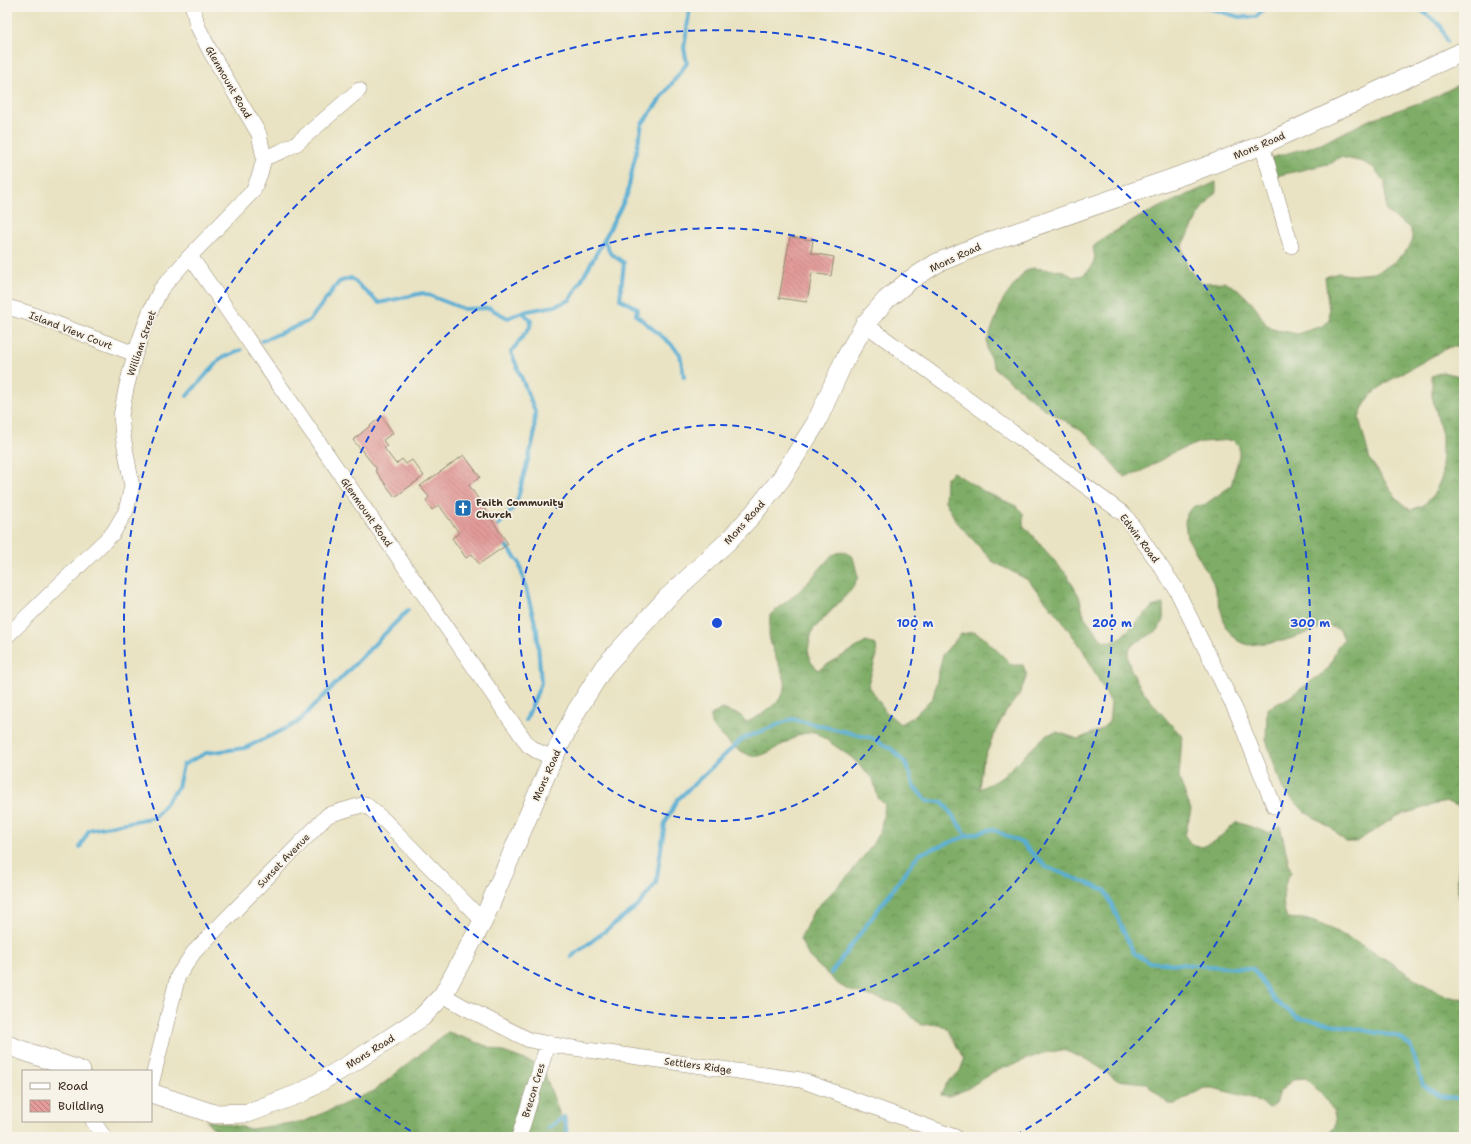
<svg xmlns="http://www.w3.org/2000/svg" width="1471" height="1144" viewBox="0 0 1471 1144" font-family="'Shantell Sans',sans-serif">
	<defs>
		<pattern id="forest-crowns" width="20" height="18" patternUnits="userSpaceOnUse"><rect width="20" height="18" fill="#7fad67"/><path d="M2 6a3 3 0 1 1 6 0M12 15a3 3 0 1 1 6 0" fill="none" stroke="#698d54"/></pattern>
		<pattern id="building-back-hatch" width="6" height="6" patternUnits="userSpaceOnUse"><rect width="6" height="6" fill="#e29b9a"/><path d="M-1 5l2 2M0 0l6 6M5-1l2 2" fill="none" stroke="#b87f7d"/></pattern>
	</defs>
	<rect width="100%" height="100%" fill="#f7f3e8"/>
	<filter id="ink" filterUnits="userSpaceOnUse"><feTurbulence type="fractalNoise" baseFrequency=".025" numOctaves="2"/><feDisplacementMap in="SourceGraphic" scale="8" xChannelSelector="R" yChannelSelector="G"/><feConvolveMatrix kernelMatrix="1 2 1 2 8 2 1 2 1" color-interpolation-filters="sRGB"/></filter>
	<filter id="wash" filterUnits="userSpaceOnUse"><feTurbulence type="fractalNoise" baseFrequency=".012" numOctaves="4" result="noise"/><feDisplacementMap in="SourceGraphic" scale="16" xChannelSelector="R" yChannelSelector="G"/><feGaussianBlur stdDeviation="0.9" result="paint"/><feColorMatrix in="noise" values="0 0 0 0 0 0 0 0 0 0 0 0 0 0 0 0 0 1.4 0 .05"/><feComposite in="paint" operator="in"/></filter>
	<g filter="url(#wash)">
		<rect width="100%" height="100%" fill="#e9e3c3"/>
		<path fill="url(#forest-crowns)" stroke="#5d6c42" d="M1464,82V347H1449L1387,382L1371,395L1362,409L1359,418L1370,460L1396,497L1410,510L1422,506L1433,496L1442,477V435L1432,396V376L1442,372L1460,376L1464,379V815L1458,806L1447,802L1436,804L1397,816L1356,842H1346L1331,828L1305,812L1283,790L1266,740L1267,709L1288,698L1323,673L1330,666L1337,647L1344,639L1340,630L1329,626L1283,641L1248,645L1238,641L1226,628L1213,582L1187,537L1185,523L1186,514L1194,506L1204,505L1231,486L1239,455V446L1233,440L1202,442L1174,452L1139,473L1124,477L1087,434L1042,407L995,369L987,350V341L1003,300L1024,272L1033,268L1064,271L1073,277L1083,275L1092,267L1095,257L1093,247L1102,239L1145,214L1216,182V192L1202,209L1182,247L1188,269L1203,283L1224,282L1238,289L1255,306L1265,323L1272,329L1297,334L1322,326L1330,320L1325,277L1338,273L1351,275L1374,273L1393,263L1408,249L1413,239L1410,228L1386,211L1385,182L1373,167L1363,162L1340,157L1332,163L1276,176L1270,158L1321,144L1371,119L1428,100Z
			M953,472L985,492L1016,506L1023,513V525L1067,575L1079,596L1084,616L1102,640L1112,642L1121,637L1152,607L1163,604C1163,610 1164,618 1162,623C1158,634 1141,638 1133,645C1111,664 1169,722 1182,736L1179,778L1191,810L1185,836L1191,844L1202,847L1214,842L1237,822L1269,833L1280,826L1291,872C1282,885 1281,904 1287,918C1294,919 1302,918 1308,920C1330,926 1365,947 1385,959C1404,970 1443,1002 1464,998V1137H1325C1327,1134 1332,1131 1334,1128C1342,1113 1316,1088 1306,1078L1294,1079L1280,1091L1277,1101L1269,1108L1252,1098L1213,1088H1204L1176,1104H1168L1146,1083L1117,1080L1090,1061L1063,1050L1043,1053L993,1072L967,1089L949,1096L941,1095L946,1084L960,1071L964,1060L948,1029L939,1024L921,1025L898,1004L848,990L838,984L809,957L800,939L814,910L850,874L871,847L881,828L885,805L878,798L873,779L851,757L815,732L801,734L769,752L759,756H751L733,747L711,725V715L722,709L740,715L747,722C761,716 789,699 785,681C781,667 773,654 770,640C768,632 770,623 770,615L803,588L832,555L843,551L853,557L858,577L852,589L812,631L808,650L811,662L818,670L866,642L876,645L877,655L868,684L885,711L900,724L914,716L933,697L943,654L961,634L974,632L983,637L1012,665H1023L1027,676L1019,695L1007,710L996,730L982,764L979,789L1001,778L1046,735L1057,732L1078,739L1100,730L1109,722L1111,703L1083,650L1063,622L1028,580L992,561L956,521L945,501L946,478Z
			M1464,835V912C1453,884 1459,863 1464,835Z
			M448,1032L542,1066L568,1137H234L212,1127L206,1120L251,1129L305,1121L374,1091Z"/>
		<g fill="none" stroke-linecap="round" stroke-linejoin="round">
			<path stroke="#57add3" stroke-width="4" d="M1204,7L1240,17H1256L1264,9V7
				M1417,7L1441,26L1447,41
				M1457,68L1464,108
				M604,240L610,253L624,263L620,299L637,308L636,315L670,343L680,354L684,377
				M262,341L309,321L339,282L351,278L379,303L423,293L464,309L489,308L508,318L522,312L555,306L570,300L604,240L627,195L642,124L687,63L684,48L690,8L692,7
				M187,396L221,358L241,350
				M494,530L516,505L534,437L535,411L511,352L530,327L531,320L522,312
				M503,542L519,562L537,631L541,683L526,720
				M80,847L89,830L155,817L178,787L183,765L206,753L245,748L297,723L408,610
				M571,957L638,906L656,883L665,823L677,800L742,739L792,719L871,738L893,750L907,765L914,787L927,801L943,802L967,836
				M831,973L919,854L967,836L992,829L1022,843L1046,867L1105,890L1133,952L1148,962L1253,969L1275,1001L1299,1018L1400,1037L1411,1047L1423,1085L1439,1096L1464,1099
				M548,1128L564,1117L568,1137"/>
		</g>
		<g id="blocks">
			<path fill="url(#building-back-hatch)" d="M790,237L813,240L811,253L834,257L831,276L812,273L807,302L779,298Z
				M382,416L393,433L383,440L387,446L384,448L396,464L402,459L406,464L412,460L424,476L395,497L375,470L377,469L353,440Z
				M464,455L480,477L469,485L508,544L479,564L472,554L466,558L452,538L459,533L439,505L432,510L426,501L429,497L420,486Z"/>
		</g>
	</g>
	<g filter="url(#ink)">
		<use href="#blocks" fill-opacity="0" stroke="#928670" stroke-width="1"/>
		<g fill="none" stroke-linecap="round" stroke-linejoin="round">
			<g stroke="#928670" stroke-width="16">
				<path id="minor" d="M1262,145L1291,246
					M264,158L280,152L297,143L359,90
					M190,256L528,745L537,751L553,758
					M7,307L28,313L135,354
					M865,324L1125,515L1175,587L1237,713L1274,806
					M7,636L113,533L126,511L132,486L123,436L121,416L126,389L135,354L149,314L161,289L190,256L253,191L260,174L264,158L259,134L210,51L197,25L193,7
					M443,995L464,1007L529,1040L566,1047L801,1080L955,1137
					M151,1085L178,976L194,952L328,815L365,804L386,822L483,921
					M93,1121L104,1137
					M519,1137L548,1043"/>
			</g>
			<g stroke="#928670" stroke-width="20">
				<path id="major" d="M7,1045L81,1071
					M151,1093L214,1114L248,1113L301,1093L355,1061L422,1017L443,995L483,921L553,758L577,710L604,667L667,598L728,541L753,514L781,479L816,423L844,361L865,324L886,300L910,280L937,263L983,244L1197,170L1262,145L1464,51"/>
			</g>
			<use href="#minor" stroke="#fff" stroke-width="15"/>
			<use href="#major" stroke="#fff" stroke-width="19"/>
		</g>
	</g>
	<g fill="none" stroke="#1d4ed8" stroke-width="2" stroke-dasharray="7 5">
		<circle cx="717" cy="623" r="198"/>
		<circle cx="717" cy="623" r="395"/>
		<path d="M421 1137A593 593 0 1 1 1013 1137"/>
	</g>
	<defs>
		<g id="church-square" transform="scale(0.9)"><rect x="-9" y="-9" width="18" height="18" rx="4" fill="#1f6fb2" stroke="#f7f3e8"/><path d="M-1.2-6h2.4v3.5h3.3v2.4h-3.3V6h-2.4V-.1h-3.3v-2.4h3.3Z" fill="#fff"/></g>
	</defs>
	<g fill-rule="evenodd">
		<use href="#church-square" x="463" y="508"/>
	</g>
	<g text-anchor="middle" stroke-width="3.5" stroke-linejoin="round" paint-order="stroke">
		<g font-size="10" fill="#3b2a1e" stroke="#f7f3e8">
			<text transform="translate(229 82) rotate(60)" y="4">Glenmount Road</text>
			<text transform="translate(1259 145) rotate(-23)" y="4">Mons Road</text>
			<text transform="translate(955 257) rotate(-25)" y="4">Mons Road</text>
			<text transform="translate(71 330) rotate(21)" y="4">Island View Court</text>
			<text transform="translate(141 343) rotate(-71)" y="4">William Street</text>
			<text transform="translate(367 512) rotate(55)" y="4">Glenmount Road</text>
			<text transform="translate(744 522) rotate(-48)" y="4">Mons Road</text>
			<text transform="translate(1140 538) rotate(53)" y="4">Edwin Road</text>
			<text transform="translate(546 775) rotate(-66)" y="4">Mons Road</text>
			<text transform="translate(283 860) rotate(-46)" y="4">Sunset Avenue</text>
			<text transform="translate(370 1051) rotate(-32)" y="4">Mons Road</text>
			<text transform="translate(698 1065) rotate(8)" y="4">Settlers Ridge</text>
			<text transform="translate(533 1090) rotate(-73)" y="4">Brecon Cres</text>
		</g>
		<g font-size="10" font-weight="bold" fill="#3b2a1e" stroke="#f7f3e8" text-anchor="start">
			<text x="476" y="506">Faith Community<tspan x="476" dy="12">Church</tspan></text>
		</g>
	</g>
	<circle cx="717" cy="623" r="6" fill="#1d4ed8" stroke="#f7f3e8" stroke-width="2"/>
	<g font-size="12" text-anchor="middle" font-weight="bold" fill="#1d4ed8" stroke="#f7f3e8" stroke-width="3.5" stroke-linejoin="round" paint-order="stroke">
		<text x="915" y="627">100 m</text>
		<text x="1112" y="627">200 m</text>
		<text x="1310" y="627">300 m</text>
	</g>
	<rect width="1471" height="1144" fill="none" stroke="#f7f3e8" stroke-width="24"/>
	<rect x="22" y="1070" width="130" height="52" fill="#f7f3e8" stroke="#aca397"/>
	<rect x="30" y="1083" width="20" height="6" fill="#ffffff" stroke="#aca397"/>
	<text x="58" y="1090" font-size="12" fill="#3b2a1e">Road</text>
	<rect x="30" y="1100" width="20" height="12" fill="url(#building-back-hatch)" stroke="#aca397"/>
	<text x="58" y="1110" font-size="12" fill="#3b2a1e">Building</text>
</svg>
